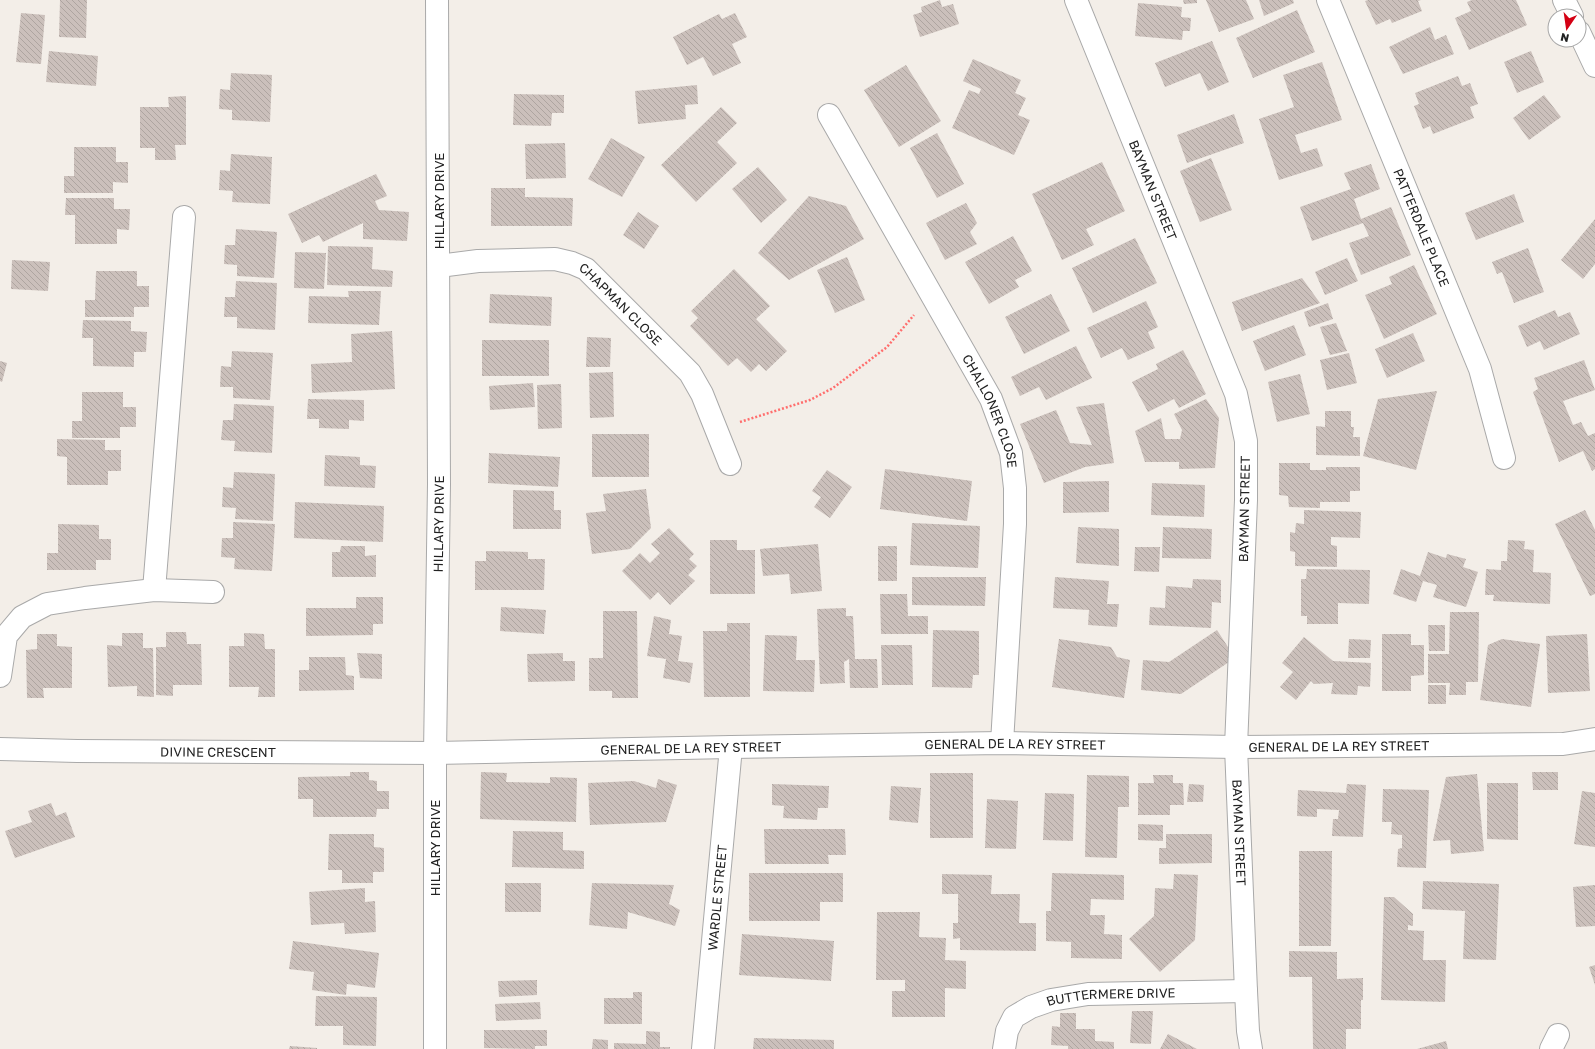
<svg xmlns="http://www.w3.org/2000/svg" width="1595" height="1049" viewBox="0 0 1595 1049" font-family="'Golos Text',sans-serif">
	<defs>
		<pattern id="building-back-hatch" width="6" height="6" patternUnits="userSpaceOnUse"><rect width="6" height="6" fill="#cbc0bb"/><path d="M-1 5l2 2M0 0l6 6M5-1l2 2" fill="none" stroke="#aea5a0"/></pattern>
	</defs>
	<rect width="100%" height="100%" fill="#f3eee8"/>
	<path fill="url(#building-back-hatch)" d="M60,0H87L86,38L59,37Z
		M940,0L942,7L953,4L959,24L920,37L913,15L922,12L921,7Z
		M1183,0H1197V3L1184,4Z
		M1206,0H1246L1254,19L1219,32Z
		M1259,0H1293L1294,3L1264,16Z
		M1368,0H1421L1418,1L1422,11L1392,23L1390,19L1376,25L1365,1Z
		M1472,0H1516L1527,25L1469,50L1455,18L1471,11L1467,2Z
		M1138,3L1182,7L1181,17L1191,18L1190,31H1183L1182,40L1135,36Z
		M1297,10L1315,52L1253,78L1236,38Z
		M21,13L45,15L41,64L16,62Z
		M735,13L747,37L732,44L741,63L713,76L703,57L687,65L673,37L719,14L722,19Z
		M1430,27L1435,40L1446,35L1454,54L1403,74L1389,47Z
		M1212,41L1229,82L1208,91L1200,73L1165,87L1155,63Z
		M49,51L98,56L96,86L46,82Z
		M1531,51L1544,82L1517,93L1504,62Z
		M973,59L1021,80L1015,93L1026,98L1018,115L1030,120L1014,155L952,128L969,90L979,94L981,89L963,81Z
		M1322,62L1342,120L1295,135L1301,153L1317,148L1323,166L1279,180L1259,119L1294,107L1283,75Z
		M906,65L941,121L899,147L864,90Z
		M231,73L272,75L270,122L232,120V110L219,109L220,89L230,90Z
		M1458,76L1462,86L1470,83L1478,104L1470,107L1474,118L1433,134L1430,126L1423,129L1414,106L1419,104L1415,93Z
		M697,85L698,104L685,105L686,119L638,124L635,91Z
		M514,94L564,95V113H552L551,126L513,125Z
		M1544,95L1561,117L1529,140L1513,118Z
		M186,96V145H175L176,160H155V148H140V107H169L168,97Z
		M721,107L737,123L717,142L737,163L696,202L661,165Z
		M1234,114L1244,143L1187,163L1177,135Z
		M937,133L964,184L937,198L910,148Z
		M611,138L645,157L622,197L588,179Z
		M565,143L566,178L526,179L525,144Z
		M74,147H116V162H128V183L113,182V193H64V176H74Z
		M231,154L272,157L270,204L232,202L233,191L219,190L220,170L230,171Z
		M1211,158L1232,210L1200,222L1180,171Z
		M1102,162L1125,211L1086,229L1094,245L1062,260L1032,194Z
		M1371,164L1380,189L1354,199L1361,219L1391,207L1411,255L1361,275L1349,243L1369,236L1363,223L1312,241L1300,207L1351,189L1344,173Z
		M758,167L787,200L761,223L732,189Z
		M376,174L387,196L375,201L379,210L409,212L407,241L363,239V223L323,242L319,235L302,243L288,214Z
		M491,188H525V197L573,198L572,226H491Z
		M1514,194L1524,222L1476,240L1465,213Z
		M809,196L846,206L864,239L789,280L758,253Z
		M66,198H114V209H130L129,230L117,229V244H75V215H65Z
		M966,203L977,223L970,232L977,244L945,260L926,223Z
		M638,212L659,226L644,249L623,235Z
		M1595,219V264L1583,279L1561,260Z
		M236,229L277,232L274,278L237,276V265L224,264L225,245H235Z
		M1013,236L1032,271L1015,280L1019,287L989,304L965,262Z
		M1135,238L1157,283L1093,313L1072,268Z
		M328,246L373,247L372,269L393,271L392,287L327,285Z
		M1528,248L1544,292L1514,303L1502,272L1497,274L1492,262Z
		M295,252L326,253L324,289L294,288Z
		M847,257L865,300L835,313L817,270Z
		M1347,258L1358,281L1325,295L1315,272Z
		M12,260L50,262L48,291L11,289Z
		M1414,265L1437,314L1384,339L1365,295L1392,284L1389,277Z
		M734,269L770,306L756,319L787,351L766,371L759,364L751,372L737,358L728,366L690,326L698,318L691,311Z
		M96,271H137V286H149V307H134V317H85V300H95Z
		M1302,278L1320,303L1242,331L1232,302Z
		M236,281L277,283L275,330L237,328V317H224L225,297H235Z
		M348,291H381L379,325L308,323L309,296L349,297Z
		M490,294L552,297L551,326L489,323Z
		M1051,294L1070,331L1024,354L1005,317Z
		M1146,301L1158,327L1148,332L1155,348L1128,360L1122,348L1101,358L1087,328Z
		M1328,303L1333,319L1309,327L1304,312Z
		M1555,310L1558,317L1570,312L1580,334L1544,350L1540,341L1527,347L1518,326Z
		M83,320L131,321V331L147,332L146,352H134V367L93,366V338H82Z
		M1336,323L1347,351L1330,355L1320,327Z
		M1294,325L1306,355L1265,371L1253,341Z
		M392,331L395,389L312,393L311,364L352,362L351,334Z
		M1413,333L1425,361L1387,378L1375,349Z
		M587,337L611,338L610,367H586Z
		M482,340H549V376H482Z
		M1076,346L1092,378L1046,400L1039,387L1020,396L1011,377Z
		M1183,350L1206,394L1179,408L1174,399L1148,412L1132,382L1158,369L1156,364Z
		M232,351L273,353L270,400L233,398V387H220L221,366L231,367Z
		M1349,353L1357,383L1327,390L1320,360Z
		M1584,360L1595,390L1563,401L1573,425L1581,422L1588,436L1595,433V469L1592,471L1583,451L1559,462L1533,392L1538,389L1534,378Z
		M0,361L7,363L2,382L0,381Z
		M613,372L614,417L590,418L589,373Z
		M1300,374L1310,414L1277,422L1268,382Z
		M533,383L535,407L490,410L489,386Z
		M561,384L562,428L538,429L537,385Z
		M1437,391L1416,470L1363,456L1378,399Z
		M82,392H123V407H136V427H120V438H72V421H82Z
		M308,399L364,400V421L349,420V429L319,428V419H307Z
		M1206,399L1219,418L1215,468L1179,469V462H1145L1135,431L1161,418L1165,439H1180L1182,430L1174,414Z
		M1104,403L1114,463L1085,467L1044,483L1020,424L1056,410L1070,443L1092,445L1076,407Z
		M234,404L274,406L272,453L234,451L235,441L221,440L223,420H233Z
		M1325,411H1351V427H1354L1353,437H1360V456L1316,455V426L1325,427Z
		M592,434H649V477H592Z
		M57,439L105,440V450H121V471H108V485H67V457L57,456Z
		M489,453L560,457L558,487L488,483Z
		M325,455L360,457V465L376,466L375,488L324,486Z
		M1279,463H1310V470H1326V467H1360V491H1350V502H1320V508L1289,507L1288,496L1279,495Z
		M885,469L972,481L967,521L880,509Z
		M827,470L852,487L830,518L814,507L821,497L812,491Z
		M234,472L275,474L273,521L235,519L236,508L222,507L223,487L233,488Z
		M1109,481V512L1063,513V482Z
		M1152,483L1205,485L1204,517L1151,515Z
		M646,489L651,528L630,549L592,554L586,513L606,511L603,494Z
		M513,490L554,491V510H561V529H513Z
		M295,502L384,506L383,542L294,538Z
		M1304,510L1361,512L1360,538L1331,537V545L1337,546V567L1295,566V552L1290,551V532L1295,533L1296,523L1304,524Z
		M1585,510L1595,530V594L1590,596L1555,524Z
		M233,522L275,524L272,571L234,569L235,558L221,557L222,538H233Z
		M912,523L980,526L978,568L910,565Z
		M58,524L99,525V539H111V560H96V570H47V553H58Z
		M1078,527L1119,529V566L1076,563Z
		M1163,527L1212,529L1211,559L1162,558Z
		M669,528L694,554L689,559L697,566L688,575L695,581L670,605L658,592L650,600L622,571L640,553L650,563L660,553L651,544Z
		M710,540H737V550H755V594H710Z
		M1508,540L1525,541L1524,549L1534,550L1533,572L1551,573L1550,604L1493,601L1494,595H1485L1486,569L1501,570V561H1507Z
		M818,544L822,591L791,594L789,574L763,576L760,549Z
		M341,546H365V556L376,555V577H332V552H340Z
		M878,546H897V581H878Z
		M1135,547H1160L1159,572L1134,571Z
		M486,551L528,552V559H545L544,590H475V561H486Z
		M1428,552L1446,558L1447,554L1466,559L1463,567L1478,572L1466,607L1433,597L1437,585L1423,581L1416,602L1393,594L1401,569L1420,576Z
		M1307,569L1370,570L1369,604L1338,603V624H1307V616H1301V579H1306Z
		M912,577H986L985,606L912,605Z
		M1055,577L1109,581L1107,604H1119L1117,627L1088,625L1089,610L1053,608Z
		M1193,579L1221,580V603L1212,602L1211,628L1149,625L1150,607L1165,608L1166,586L1192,588Z
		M880,594H907L908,616H928V634H881Z
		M356,597H383V624H373V635L306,636V608H356Z
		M501,607L546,610L544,634L500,631Z
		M846,608V616H853L855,659H877L878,688H850L849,659L844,662L845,683L820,684L817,609Z
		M603,611H637L638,698H612V691H589V658H603Z
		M1450,612H1479L1478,682H1466V695H1449L1450,683H1428V654H1449Z
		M654,616L671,620L669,634L682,636L678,661L693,663L690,683L663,678L666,659L647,656Z
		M727,623H750V697H704L703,631H727Z
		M1428,625H1445V651H1429Z
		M933,630L979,631V675H973L972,688L932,687Z
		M1217,630L1235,658L1181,694L1141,690L1143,660L1169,662Z
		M166,632H186L187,644H201L202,685H173V696L156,695V647H166Z
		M122,633H143V648H153L154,697L137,696V686L108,687L107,645L122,646Z
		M244,633L264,634L265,649H275V697H258L259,687H229V646H244Z
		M37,634H57V646L72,647V688H43L44,698H27L26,650L37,649Z
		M1382,634H1411V645H1424V675L1411,676V691H1382Z
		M1587,634L1590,691L1548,693L1546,636Z
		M765,635L797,636L796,660H815L814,692L763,691Z
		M1304,637L1333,661L1371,663L1370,687L1358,686L1357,695L1331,694L1333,683L1314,684L1311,681L1296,700L1280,687L1293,672L1282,663Z
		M1059,639L1111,647L1117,657L1130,660L1124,698L1052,687Z
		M1349,639L1371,640L1370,658H1348Z
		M1502,639L1540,644L1531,707L1480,700L1488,645Z
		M881,645H912L913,685H882Z
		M357,653L382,654V679L360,678Z
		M563,653V661H575V681L528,682L527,654Z
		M309,657H345L346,675L354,676V690L299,691V670H309Z
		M1428,685H1446V704H1428Z
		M350,772H369V780L377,781V791H389V809H377L376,817H313V799H298V777L350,776Z
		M481,772L507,773L506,782L550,783V777L577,778L576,822L480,819Z
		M1532,772H1558V790H1533Z
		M930,773H973V838H930Z
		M1477,774L1484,851L1451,854L1450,840L1433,841L1446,777Z
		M1087,775L1129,776V807H1118L1117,858L1085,857Z
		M1153,775H1173V783H1183L1184,805H1170V815H1138V783H1154Z
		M658,779L677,785L666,822L590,825L588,783L634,781L656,788Z
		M1487,783H1518V840L1487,839Z
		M772,784L829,786L828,808H818L817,820L783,818L784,806L772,805Z
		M1189,784L1204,785L1203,802H1187Z
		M1347,784L1366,785L1363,837L1332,836L1333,819H1338L1339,810L1317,809V817L1297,816L1298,790L1346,793Z
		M891,786L921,788L918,823L889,820Z
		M1383,789L1429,790L1426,868L1397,867L1398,849L1402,848V835L1391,834L1392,822H1382Z
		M1582,791L1595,793V847L1574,844Z
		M1045,793L1074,794L1073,841L1043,840Z
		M987,799L1018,801L1016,849L985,848Z
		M51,803L56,816L66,812L75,837L15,858L5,831L32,822L28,811Z
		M1138,824L1163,825V841L1138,840Z
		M764,829H845L846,855H828L829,864H765Z
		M513,831L563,832V850L584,851V869L512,867Z
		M329,834H374V847L384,848V872H373V883H342V870H328Z
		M1166,834H1212V863L1159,864V848H1166Z
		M1299,851H1332L1331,946H1299Z
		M749,873H843V902H820V921H749Z
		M1052,873L1124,875V900L1091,899L1090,915H1105L1104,934L1122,935V959L1071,958V942L1046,941V911H1051Z
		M942,874L992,875L991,894H1020L1019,923H1036V951L960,950V938L953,939V923H958V894H942Z
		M1174,874L1198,875L1195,940L1160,972L1129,939L1154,916L1155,888L1173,889Z
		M1423,881L1499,884L1496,960L1463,959L1465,911L1422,909Z
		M505,883H541V912H505Z
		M592,883L674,885L669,904L680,910L675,926L628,912L627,929L589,925Z
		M1595,885V926L1576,927L1573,887Z
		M365,888V902L375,901L376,932L345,934L344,923L311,925L309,892Z
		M1384,897H1394L1413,914V926L1408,925V930L1424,931L1423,960H1446L1445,1002L1381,1000Z
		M877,912H920L919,937L946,938L945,960L966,961V989L945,988V1017H892V991H905V980H876Z
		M742,934L834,941L831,981L739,975Z
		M293,941L379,953L375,988L347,984L346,995L312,990L314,972L289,969Z
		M1289,951L1337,952V979L1363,978V1000H1361V1029H1346V1049H1313L1312,977H1289Z
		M1595,965V985L1589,967Z
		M537,980V995L499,997L498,981Z
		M633,992H642V1024H604V998H633Z
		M316,996L377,997L376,1046L343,1045V1026H315Z
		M540,1002L541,1019L496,1021L495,1004Z
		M1132,1011H1153L1151,1044L1130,1043Z
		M1060,1013H1076V1029H1095V1041L1114,1042V1049H1068V1046L1051,1045L1052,1026L1060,1027Z
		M484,1030H547V1046H535V1049L484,1048Z
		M646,1031L660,1032V1047H670V1049H614V1043L646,1044Z
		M1168,1034L1197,1049H1160Z
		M754,1038L834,1040V1049H753Z
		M593,1039L608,1040V1049H592Z
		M1446,1041L1448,1049H1417Z
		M290,1046L317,1048V1049H289Z"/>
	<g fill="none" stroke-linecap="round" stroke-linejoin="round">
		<g stroke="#a9a9a9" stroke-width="24">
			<g id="street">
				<path id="s1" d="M1076,0L1236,394L1246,441V500L1236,747L1246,991L1248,1031L1251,1049"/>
				<path id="s2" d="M1328,0L1480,369L1504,458"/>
				<path d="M1564,0L1572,16"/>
				<path d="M1579,32L1595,66"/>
				<path id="s3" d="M829,115L991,399L1011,453L1015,488V524L1002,743"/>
				<path id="s4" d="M439,266L478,261L555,259L572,263L586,269L690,373L702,394L730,464"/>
				<path d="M154,590L184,217"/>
				<path d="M0,676L6,636L22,617L47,604L85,598L154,590L213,592"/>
				<path id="s5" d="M0,749L77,751L435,753L731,747L1002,743L1236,747L1563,744L1595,739"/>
				<path id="s6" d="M435,1049V753L439,484L437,0"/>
				<path id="s7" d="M703,1049L731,747"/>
				<path id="s8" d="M1004,1049L1007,1031L1014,1017L1031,1007L1051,1000L1088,994L1246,991"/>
				<path d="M1551,1049L1558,1035"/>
			</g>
		</g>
		<path stroke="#ff6e6d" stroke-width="2.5" stroke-dasharray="2 2" stroke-linecap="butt" d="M740,422L810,400L833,388L887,347L914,315"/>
		<use href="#street" stroke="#fff" stroke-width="22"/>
	</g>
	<g text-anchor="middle" stroke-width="3" stroke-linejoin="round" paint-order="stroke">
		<g font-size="13" fill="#222" stroke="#fff">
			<text dy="5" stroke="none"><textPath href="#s1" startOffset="205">BAYMAN STREET</textPath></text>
			<text transform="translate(439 201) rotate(-90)" y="5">HILLARY DRIVE</text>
			<text dy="5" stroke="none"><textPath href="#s2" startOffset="246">PATTERDALE PLACE</textPath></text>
			<text dy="5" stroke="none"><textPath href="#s4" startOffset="198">CHAPMAN CLOSE</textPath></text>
			<text dy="5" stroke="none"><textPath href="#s3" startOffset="338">CHALLONER CLOSE</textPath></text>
			<text transform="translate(1244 509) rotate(-89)" y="5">BAYMAN STREET</text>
			<text dy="5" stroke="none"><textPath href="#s6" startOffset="525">HILLARY DRIVE</textPath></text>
			<text dy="5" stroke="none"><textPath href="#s5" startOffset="1015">GENERAL DE LA REY STREET</textPath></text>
			<text dy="5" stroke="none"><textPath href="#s5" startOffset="1339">GENERAL DE LA REY STREET</textPath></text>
			<text dy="5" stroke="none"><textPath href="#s5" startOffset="691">GENERAL DE LA REY STREET</textPath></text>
			<text dy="5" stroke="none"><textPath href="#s5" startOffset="218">DIVINE CRESCENT</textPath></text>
			<text dy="5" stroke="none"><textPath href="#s1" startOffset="865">BAYMAN STREET</textPath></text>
			<text transform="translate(435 848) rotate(-90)" y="5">HILLARY DRIVE</text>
			<text dy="5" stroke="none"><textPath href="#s7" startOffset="152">WARDLE STREET</textPath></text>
			<text dy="5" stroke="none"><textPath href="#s8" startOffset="135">BUTTERMERE DRIVE</textPath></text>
		</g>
	</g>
	<g transform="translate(1567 28) rotate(193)"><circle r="19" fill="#ffffff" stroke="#a7a7a7"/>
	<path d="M0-3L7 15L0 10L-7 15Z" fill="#d40014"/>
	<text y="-6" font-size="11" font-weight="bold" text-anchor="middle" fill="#222222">N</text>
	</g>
</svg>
